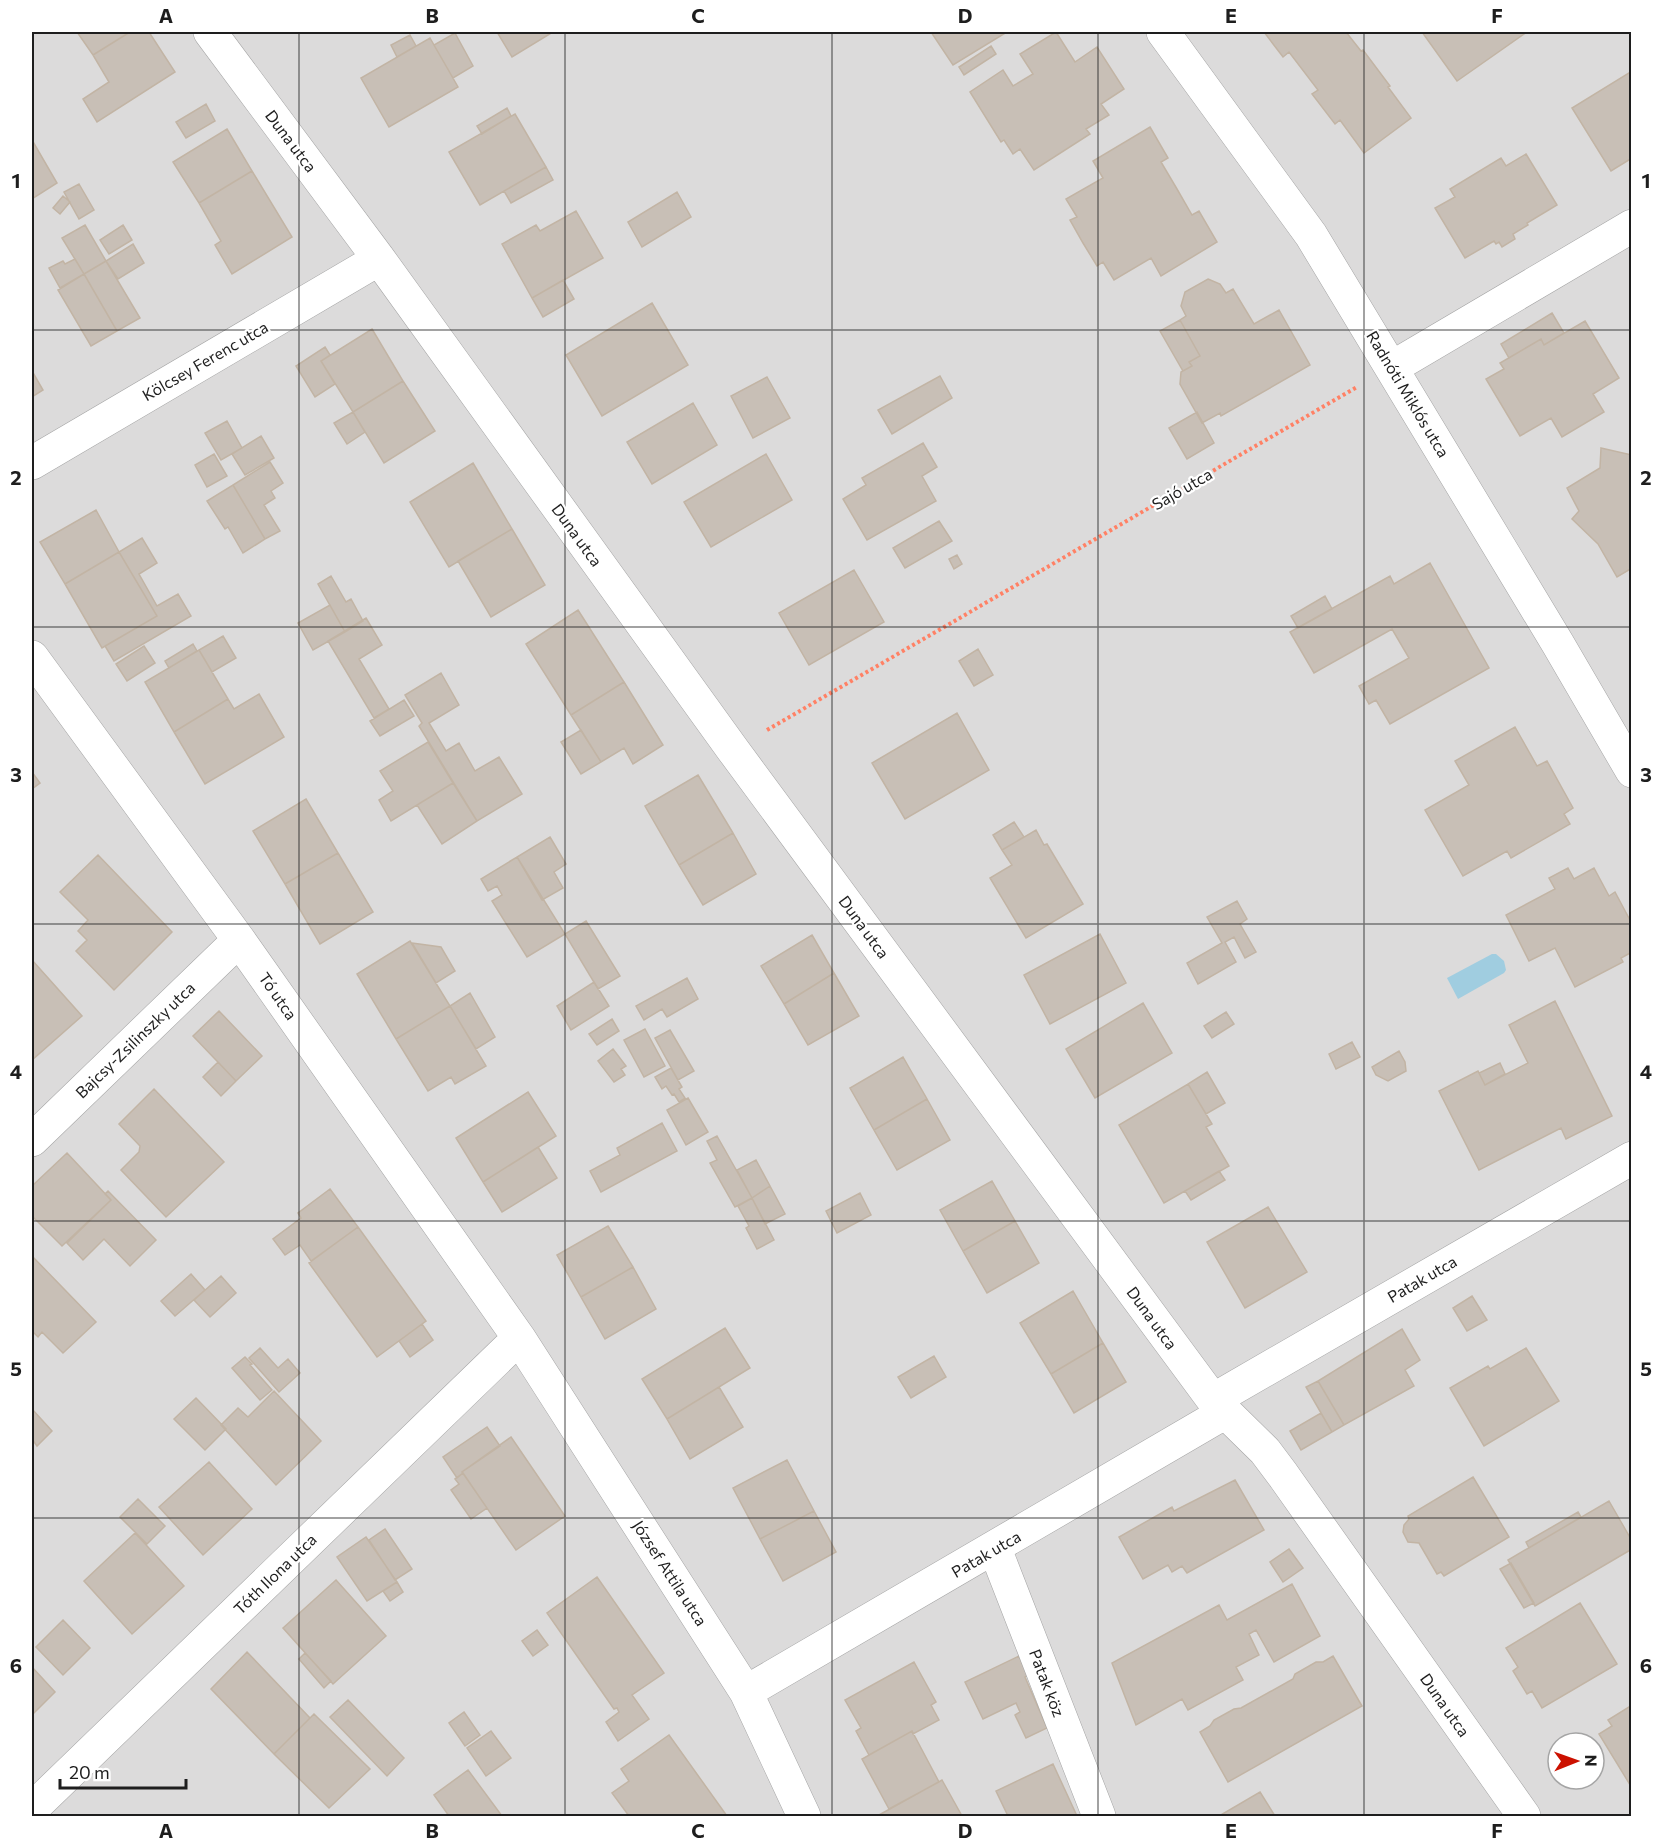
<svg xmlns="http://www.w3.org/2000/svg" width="1663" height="1848" viewBox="0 0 1663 1848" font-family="Commissioner,sans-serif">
	<rect width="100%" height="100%" fill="#f0ece3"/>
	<path fill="#dcdbdb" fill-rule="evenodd" d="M32,32H1631V1816H32ZM1558,1743H1594V1779H1558Z"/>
	<path fill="#a0cde0" d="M1492,954H1496L1504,961L1506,970L1504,973L1458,999L1447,978Z"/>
	<path fill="#c8bfb6" stroke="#c2b4a4" stroke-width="1.5" d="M77,32H130L93,55Z
		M130,32H149L175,72L97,122L83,99L109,82L93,55Z
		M497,32H553L512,57Z
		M931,32H1007L953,65Z
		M1056,32L1075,62L1097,47L1124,89L1101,104L1109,115L1086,129L1090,134L1034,170L1020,149L1013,154L1004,140L1001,142L970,92L1003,70L1013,86L1033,74L1020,54Z
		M1264,32H1346L1361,51L1363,50L1390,86L1388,87L1411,118L1364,153L1340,120L1335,124L1312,94L1318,90L1289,52L1283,57Z
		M1422,32H1527L1457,81Z
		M455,33L473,66L453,78L434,45Z
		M410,35L416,46L397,57L391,45Z
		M430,38L458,87L389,127L361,78Z
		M991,46L996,54L964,75L959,67Z
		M1632,71V158L1611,171L1572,108Z
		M206,104L215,121L186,138L176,122Z
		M507,108L511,116L482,134L477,126Z
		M515,114L546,167L480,205L449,152Z
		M1150,127L1168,158L1161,162L1177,189L1192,215L1199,211L1217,242L1161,276L1151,258L1114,280L1103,262L1097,266L1083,243L1070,220L1077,217L1066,199L1103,178L1093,161Z
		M227,129L252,171L199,203L173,162Z
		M32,140L57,183L32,199Z
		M1526,154L1557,205L1527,223L1528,225L1513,234L1515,239L1502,247L1499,242L1496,244L1494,241L1465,258L1435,208L1455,197L1450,189L1501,158L1506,166Z
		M546,167L553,180L511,203L504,191Z
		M252,171L292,237L232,274L215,245L221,241L199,203Z
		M79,184L94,210L79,219L64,192Z
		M677,192L691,217L642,247L628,222Z
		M63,196L70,202L60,214L53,208Z
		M576,211L603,258L532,298L502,244L536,225L540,231Z
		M85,225L106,261L84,274L62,238Z
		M123,225L132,240L109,254L100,240Z
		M133,244L144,263L118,279L106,261Z
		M75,259L84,274L60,288L49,268L63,261L65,264Z
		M106,261L140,318L117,331L84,274Z
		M84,274L117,331L91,346L58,290Z
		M1208,279L1220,284L1226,293L1233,289L1254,324L1279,310L1310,365L1221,416L1220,413L1202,423L1180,384L1181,372L1192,366L1189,362L1200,356L1180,320L1186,316L1181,306L1185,292Z
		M563,280L574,299L543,317L532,298Z
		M652,303L688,365L602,416L566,355Z
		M1552,313L1564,333L1544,345L1541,339L1509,358L1501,344Z
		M1180,320L1200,356L1189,362L1192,366L1183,371L1160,331Z
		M1585,321L1619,378L1593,394L1604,412L1562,437L1551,418L1520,436L1486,379L1504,369L1500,363L1541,339L1544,345Z
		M372,329L403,381L353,412L321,361Z
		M325,347L330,355L321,361L335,384L315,397L296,366Z
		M32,371L43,390L32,397Z
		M940,376L952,398L892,434L878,410Z
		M767,377L790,418L753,438L731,396Z
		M403,381L435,431L384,463L353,412Z
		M693,403L717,445L652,484L627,442Z
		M353,412L365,432L347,444L334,423Z
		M1197,412L1214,443L1187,459L1169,428Z
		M227,421L242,448L221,460L205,433Z
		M261,436L274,458L245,475L232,454Z
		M923,443L937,467L922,476L936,501L867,540L843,499L866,485L862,478Z
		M1601,448L1632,455V568L1617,577L1598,544L1572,519L1579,511L1567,488L1600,468Z
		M214,454L227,476L207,487L195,465Z
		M766,454L792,500L711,547L684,502Z
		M270,462L283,483L271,491L275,498L264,505L280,531L265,539L233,485Z
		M473,463L512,529L449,567L410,502Z
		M233,485L265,539L243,553L228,527L225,529L207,501Z
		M96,510L119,552L65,584L40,542Z
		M939,521L952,541L905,568L893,548Z
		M512,529L545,585L491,617L458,561Z
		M142,538L157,563L139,574L157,606L178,594L191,616L114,661L105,646L157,616L119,552Z
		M119,552L157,616L102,648L65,584Z
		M957,555L962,564L954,569L949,559Z
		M1430,563L1489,668L1390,724L1376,700L1369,704L1359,686L1409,658L1392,629L1314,673L1290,632L1390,576L1394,584Z
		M854,570L884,622L809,665L779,613Z
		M331,576L346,602L351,599L363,621L345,632L318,584Z
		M1325,596L1332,609L1298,628L1291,616Z
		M330,605L345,632L313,650L298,623Z
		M578,610L624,682L571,715L526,644Z
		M366,618L382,645L359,659L389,709L374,718L328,641Z
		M223,636L236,658L212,672L199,650Z
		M193,644L197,651L169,668L165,661Z
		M144,646L155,663L127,681L116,664Z
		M978,649L993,675L974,686L959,661Z
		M199,650L228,699L174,732L145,682Z
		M441,673L459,705L429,723L446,751L459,743L475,771L499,757L522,794L477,821L419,726L422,723L405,695Z
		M624,682L663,745L633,764L624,748L601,762L571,715Z
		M259,694L284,737L205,784L174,732L228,699L234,709Z
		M404,700L414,716L380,736L370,721Z
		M957,713L989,770L905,819L872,763Z
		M1515,727L1537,766L1547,761L1573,808L1564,814L1570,824L1511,858L1507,851L1463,876L1425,810L1469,785L1455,761Z
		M581,730L601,762L581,774L561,742Z
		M428,742L453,783L391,821L379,800L393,791L380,771Z
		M32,772L40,783L32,789Z
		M698,775L733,833L679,865L645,806Z
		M453,783L477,821L442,844L417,805Z
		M306,799L338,853L285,884L253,831Z
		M1014,822L1024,837L1002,850L993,835Z
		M1036,830L1044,845L1047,844L1083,904L1026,938L990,878L1012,865L1002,850Z
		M733,833L756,874L703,905L679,865Z
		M550,837L566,864L554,872L563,888L542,900L517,857Z
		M338,853L373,912L320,944L285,884Z
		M98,855L172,932L114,990L76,951L87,940L78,931L88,920L60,892Z
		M517,857L565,934L527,957L492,901L502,895L497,886L488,891L481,879Z
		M1568,868L1574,879L1594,868L1609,896L1615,892L1632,924V952L1621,958L1623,962L1575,987L1555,948L1529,961L1506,915L1555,889L1549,878Z
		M1237,901L1247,919L1240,924L1256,952L1245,958L1234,937L1225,942L1236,962L1198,984L1187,963L1222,943L1207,917Z
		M586,921L620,976L598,989L565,934Z
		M1100,934L1126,983L1050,1024L1024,975Z
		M812,935L834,973L784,1004L761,966Z
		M410,941L450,1006L396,1039L357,974Z
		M412,943L441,947L455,971L436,983Z
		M32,960L82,1016L32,1060Z
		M834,973L859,1016L808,1045L784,1004Z
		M687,978L698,999L667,1017L662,1009L644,1020L636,1006Z
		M594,982L609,1006L571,1030L557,1006Z
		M470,993L495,1037L476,1049L450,1006Z
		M1555,1001L1612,1116L1566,1139L1561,1128L1479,1170L1439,1091L1478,1071L1485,1085L1528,1063L1509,1025Z
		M1143,1003L1172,1053L1095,1098L1066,1049Z
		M450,1006L486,1066L455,1084L451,1077L428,1091L396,1039Z
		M219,1011L262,1056L236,1081L193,1036Z
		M1226,1012L1234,1024L1212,1038L1204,1026Z
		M612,1019L619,1031L597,1045L589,1034Z
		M645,1029L665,1066L644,1077L624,1040Z
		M670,1030L694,1071L678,1080L655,1038Z
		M1352,1042L1360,1057L1336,1069L1329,1054Z
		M613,1049L626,1066L621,1069L625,1075L614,1082L598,1061Z
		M1399,1051L1405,1062L1406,1071L1388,1081L1376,1075L1372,1067Z
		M903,1057L927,1099L874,1130L850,1088Z
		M218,1062L236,1081L221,1096L203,1077Z
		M1500,1063L1505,1074L1485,1085L1479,1073Z
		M671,1068L682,1087L679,1089L685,1098L679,1102L674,1094L672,1095L666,1086L662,1089L655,1077Z
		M1207,1072L1225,1103L1206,1114L1188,1084Z
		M1188,1084L1212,1124L1206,1127L1229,1166L1164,1203L1119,1125Z
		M154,1089L224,1162L166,1217L121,1170L139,1152L140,1146L119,1124Z
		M528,1092L556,1136L483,1182L456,1138Z
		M688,1098L708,1132L686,1145L667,1110Z
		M927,1099L950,1140L897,1170L874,1130Z
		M662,1123L677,1151L601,1192L590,1171L620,1155L617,1148Z
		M717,1136L752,1198L735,1207L710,1163L717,1160L707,1141Z
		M538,1147L557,1178L502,1212L483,1182Z
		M67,1153L111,1200L62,1246L32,1216V1186Z
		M756,1160L770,1186L752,1198L737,1170Z
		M1219,1171L1225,1180L1191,1200L1185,1191Z
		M992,1181L1015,1221L963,1251L940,1210Z
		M770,1186L785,1214L765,1224L752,1198Z
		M330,1189L358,1227L311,1261L300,1245L285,1255L273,1239L301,1218L298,1213Z
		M108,1191L156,1240L130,1266L104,1239L83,1260L67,1243L111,1200L105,1194Z
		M860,1193L871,1215L837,1233L826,1211Z
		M752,1198L774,1240L757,1249L746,1228L749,1226L738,1206Z
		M1268,1207L1307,1272L1245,1308L1207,1242Z
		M1015,1221L1039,1263L987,1293L963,1251Z
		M608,1226L633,1267L581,1297L557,1255Z
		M358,1227L426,1321L377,1357L309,1263Z
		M32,1256L96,1322L63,1353L42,1332L38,1337L32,1331Z
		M633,1267L656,1309L605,1339L581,1297Z
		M191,1274L205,1290L175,1316L161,1301Z
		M221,1276L236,1293L210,1317L194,1300Z
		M1073,1291L1103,1343L1051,1374L1020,1323Z
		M1472,1296L1487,1320L1467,1331L1453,1308Z
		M422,1324L433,1340L410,1357L399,1341Z
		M725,1328L750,1368L667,1419L642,1379Z
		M1402,1329L1420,1360L1405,1370L1414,1386L1344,1425L1318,1381Z
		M1103,1343L1126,1382L1074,1413L1051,1374Z
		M260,1348L278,1368L288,1359L300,1373L279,1392L249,1358Z
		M1526,1348L1559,1401L1484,1446L1450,1388L1488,1366L1490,1369Z
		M934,1356L946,1377L911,1398L898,1377Z
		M245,1357L252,1364L250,1365L272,1390L260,1400L232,1368Z
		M1318,1381L1344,1425L1332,1432L1306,1387Z
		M719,1387L743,1427L690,1459L667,1419Z
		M274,1391L321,1441L276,1485L221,1425L238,1408L248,1417Z
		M196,1398L226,1429L205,1450L174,1419Z
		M32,1409L52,1431L37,1446L32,1439Z
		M1321,1413L1332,1432L1301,1450L1290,1431Z
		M487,1427L500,1446L462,1472L463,1473L457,1478L443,1457Z
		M511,1437L565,1516L516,1550L462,1472Z
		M787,1460L814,1511L760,1539L733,1488Z
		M209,1462L252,1509L203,1555L159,1507Z
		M463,1473L487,1508L471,1519L451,1490L459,1484L455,1479Z
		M1473,1477L1509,1537L1444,1576L1441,1572L1437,1574L1419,1543L1408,1542L1403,1532L1404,1525L1409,1519L1408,1516Z
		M1235,1480L1264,1530L1187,1573L1182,1566L1172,1572L1168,1565L1143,1579L1119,1537L1172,1507L1174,1511Z
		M138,1499L165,1526L147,1544L120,1517Z
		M1609,1501L1632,1541V1549L1535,1606L1508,1560Z
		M814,1511L836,1552L783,1581L760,1539Z
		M1578,1512L1581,1517L1529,1548L1526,1542Z
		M385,1529L412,1569L395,1580L369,1540Z
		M135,1533L184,1586L132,1634L84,1581Z
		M366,1537L397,1582L367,1601L337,1557Z
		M1289,1549L1303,1568L1283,1582L1270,1562Z
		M1511,1563L1534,1603L1524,1608L1500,1569Z
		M597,1577L664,1673L632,1695L649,1719L618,1741L606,1722L619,1712L617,1708L614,1709L547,1613Z
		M336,1580L386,1636L333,1684L283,1628Z
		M397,1582L403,1592L390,1601L383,1591Z
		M1292,1584L1320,1636L1274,1662L1256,1630L1249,1634L1259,1655L1236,1667L1243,1680L1188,1710L1182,1699L1136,1725L1112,1663L1219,1605L1227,1620Z
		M1580,1603L1617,1664L1542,1708L1532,1691L1527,1694L1513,1671L1518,1667L1506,1648Z
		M63,1620L90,1648L63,1675L36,1647Z
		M537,1630L548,1645L533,1656L522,1641Z
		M247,1652L310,1718L274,1754L211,1689Z
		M305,1653L331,1681L324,1688L299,1659Z
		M1019,1656L1028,1675L1025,1677L1047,1728L1026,1738L1015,1715L1020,1712L1016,1703L983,1719L965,1682Z
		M1333,1656L1362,1706L1228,1782L1200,1732L1210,1726L1214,1720L1234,1709L1241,1708L1293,1679L1295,1674L1316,1662H1323Z
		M914,1662L936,1702L931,1705L939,1720L913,1734L912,1731L869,1755L856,1731L861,1728L845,1700Z
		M32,1667L55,1692L32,1715Z
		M348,1700L404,1758L387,1776L330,1717Z
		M1632,1705V1788L1599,1734L1612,1726L1608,1720Z
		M464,1712L480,1735L465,1746L449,1723Z
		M314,1714L370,1769L329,1808L274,1754Z
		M491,1731L511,1758L486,1776L467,1748Z
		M912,1731L939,1782L889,1809L862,1759Z
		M669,1735L727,1816H629L612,1793L629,1781L621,1769Z
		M1053,1764L1077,1816H1003L1007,1814L996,1791Z
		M468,1770L502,1816H449L434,1795Z
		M942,1780L962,1816H880L879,1815Z
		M1260,1792L1275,1816H1219Z"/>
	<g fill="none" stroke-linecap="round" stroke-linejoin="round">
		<g stroke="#a5a5a5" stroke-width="34">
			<path id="street" d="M210,32L379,259L733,750L1213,1400L1265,1451L1283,1475L1524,1816
				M1163,32L1311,235L1558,644L1632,771
				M1393,367L1632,226
				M32,463L379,259
				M32,657L239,940L519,1338L746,1692L804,1816
				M32,1140L239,940
				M1213,1400L1632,1158
				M995,1549L1099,1816
				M746,1692L1224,1413
				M32,1809L519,1338"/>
		</g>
		<path stroke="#ff8165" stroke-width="4" stroke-dasharray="3 3" stroke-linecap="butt" d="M767,730L1357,387"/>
		<use href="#street" stroke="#fff" stroke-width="33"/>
	</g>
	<path fill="none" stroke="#1e1e1e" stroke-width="1.5" stroke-opacity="0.55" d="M299,32V1816M565,32V1816M832,32V1816M1098,32V1816M1364,32V1816M32,330H1632M32,627H1632M32,924H1632M32,1221H1632M32,1518H1632"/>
	<g text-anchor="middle" stroke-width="4.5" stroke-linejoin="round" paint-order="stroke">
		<g font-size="16" fill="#1e1e1e" stroke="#fff">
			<text transform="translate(291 141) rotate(53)" y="6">Duna utca</text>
			<text transform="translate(205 361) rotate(-30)" y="6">Kölcsey Ferenc utca</text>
			<text transform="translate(1408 394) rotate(59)" y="6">Radnóti Miklós utca</text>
			<text transform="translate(1182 489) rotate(-30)" y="6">Sajó utca</text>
			<text transform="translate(577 535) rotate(54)" y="6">Duna utca</text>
			<text transform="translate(864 927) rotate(54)" y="6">Duna utca</text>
			<text transform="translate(278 996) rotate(55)" y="6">Tó utca</text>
			<text transform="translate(135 1040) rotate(-44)" y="6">Bajcsy-Zsilinszky utca</text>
			<text transform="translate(1422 1279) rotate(-30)" y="6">Patak utca</text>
			<text transform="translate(1152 1318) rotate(54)" y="6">Duna utca</text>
			<text transform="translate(986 1554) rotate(-30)" y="6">Patak utca</text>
			<text transform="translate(670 1573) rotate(57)" y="6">József Attila utca</text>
			<text transform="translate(275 1574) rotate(-44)" y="6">Tóth Ilona utca</text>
			<text transform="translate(1047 1683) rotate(69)" y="6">Patak köz</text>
			<text transform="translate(1445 1705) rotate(55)" y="6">Duna utca</text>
		</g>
	</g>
	<rect width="1663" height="1848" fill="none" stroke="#ffffff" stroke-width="66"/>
	<g transform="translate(1576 1761) rotate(89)"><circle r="28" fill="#ffffff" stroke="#a5a5a5" stroke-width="1.5"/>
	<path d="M0-4.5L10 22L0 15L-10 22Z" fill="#cc1100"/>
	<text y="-9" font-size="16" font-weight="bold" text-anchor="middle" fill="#1e1e1e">N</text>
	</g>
	<path d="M60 1779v9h126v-9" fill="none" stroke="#1e1e1e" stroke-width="3"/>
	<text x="69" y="1779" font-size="18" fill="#1e1e1e" stroke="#ffffff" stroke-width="4.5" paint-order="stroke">20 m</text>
	<rect x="33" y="33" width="1597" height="1782" fill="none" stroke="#1e1e1e" stroke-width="2"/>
	<g font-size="20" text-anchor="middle" font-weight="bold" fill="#1e1e1e">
		<text x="166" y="23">A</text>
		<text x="432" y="23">B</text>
		<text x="698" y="23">C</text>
		<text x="965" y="23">D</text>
		<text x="1231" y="23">E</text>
		<text x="1497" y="23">F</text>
		<text x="16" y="188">1</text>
		<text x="1646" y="188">1</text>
		<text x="16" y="485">2</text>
		<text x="1646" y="485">2</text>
		<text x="16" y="782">3</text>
		<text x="1646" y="782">3</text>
		<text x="16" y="1079">4</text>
		<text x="1646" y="1079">4</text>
		<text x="16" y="1376">5</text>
		<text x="1646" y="1376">5</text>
		<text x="16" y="1673">6</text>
		<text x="1646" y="1673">6</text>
		<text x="166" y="1838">A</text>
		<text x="432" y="1838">B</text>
		<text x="698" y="1838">C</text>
		<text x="965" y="1838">D</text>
		<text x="1231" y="1838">E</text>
		<text x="1497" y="1838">F</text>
	</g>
</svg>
